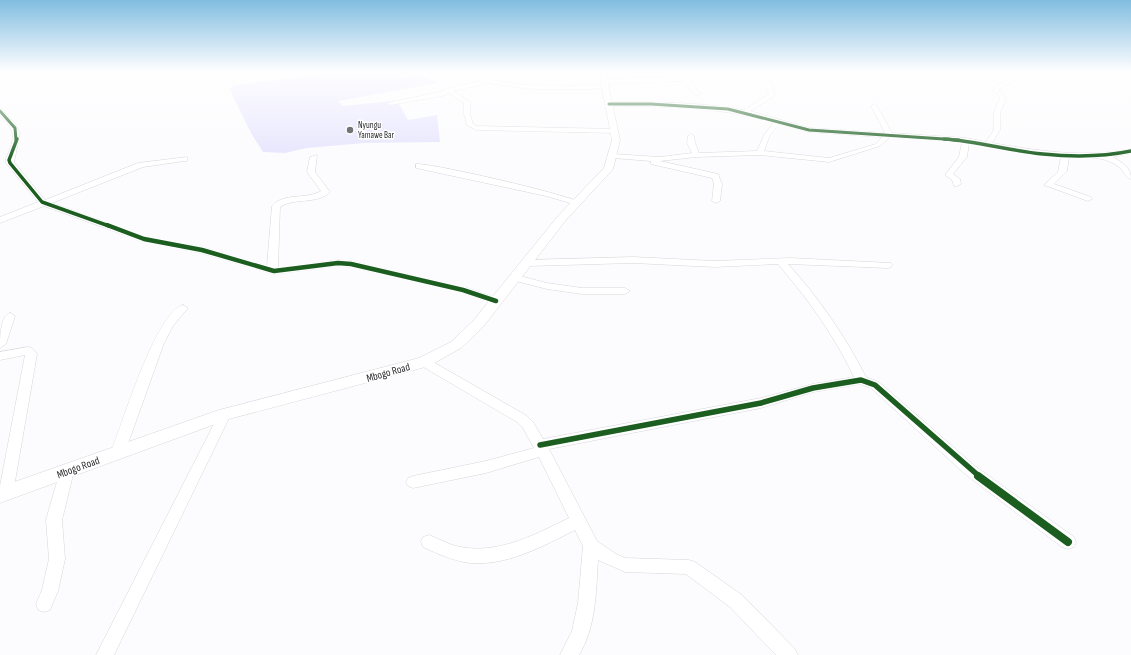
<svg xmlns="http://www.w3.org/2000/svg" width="1131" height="655" viewBox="0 0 1131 655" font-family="'Sofia Sans Condensed',sans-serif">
	<rect width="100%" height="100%" fill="#fcfcfe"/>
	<path fill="#e6e4fd" d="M337,71H390L404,78L420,75L438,83L338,101L343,106L392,101L398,102L408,120L437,115L440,142L365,143L306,148L285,153L263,152L251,133L229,88L240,84L310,76Z"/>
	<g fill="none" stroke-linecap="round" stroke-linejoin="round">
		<g stroke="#d7d6da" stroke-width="1">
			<path id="minor" d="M18,71H24L25,73L0,80V76Z
				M465,71C473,70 475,75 482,77C491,80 500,82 509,83C540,88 573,86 605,85L608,87L592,89H532L488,83L453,91L470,102V114L473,124L477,126L615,129L618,131L615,133L476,130L467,125L464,114V103L449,93L442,96L390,105L387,103L440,92L452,87L482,81L475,79Z
				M732,71H738L742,75L727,77V75L735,74Z
				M784,71H790L781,80L772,85L774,96L750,111L809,128L885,133L871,106L874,104L877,106L892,133L966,138L986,142L994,130V113L1000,98L993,91L996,86L1012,77L1002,71H1027L1015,75L1017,79L1000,88L999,91L1006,98L1000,113V130L992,143C1039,151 1084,158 1131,149V153L1113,157C1122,163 1131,167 1131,179C1126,178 1124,172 1120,168C1105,155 1087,158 1069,157L1067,171L1054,184L1091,197L1092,199L1088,201L1044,185L1058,172L1061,157L1043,156L969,143L967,157L953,174L960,179L961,184L957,186H954L952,180L945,175L959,157L962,142L890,137L880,146L829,162L760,155L696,157L660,161L718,174L722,184L720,201L716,203L712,201L714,184L712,178L651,164V161L613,158L609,156L613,154L660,157L692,153L687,143L688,136L691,134L694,136L695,143L699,153L757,151L764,135L774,122C719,107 665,106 609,106L606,104L609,102C654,102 700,102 744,110L769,94L766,84L777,78ZM779,124L809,132L882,137L876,144L829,158L764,151L770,135Z
				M822,71H849L863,75L907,71L910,73L863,79L847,74Z
				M1063,71L1078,73L1096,71L1078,77Z
				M684,77L689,79L700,94L699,95H695L684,81L605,83L602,81L605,79Z
				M0,109L14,122L20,133L14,162L45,200L138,163L187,157V161H184L143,167L52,203L146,237L202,247L267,266L272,206C284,192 306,200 321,191L307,172L310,157L317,155L315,172L330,192C317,205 295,197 280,207L278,268L338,260L351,261L467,288L500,299L501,301L496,304L460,292L351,267L338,266L274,274L201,253L141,241L44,206L0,223V217L38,202L6,163C5,159 6,158 8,154C16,135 14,130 0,115Z
				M416,164C428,162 574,196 581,203L577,205L546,196L416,168Z
				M633,257L715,261L790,258L891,263L893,265L891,267L888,268L788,264C819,298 845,336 866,377L879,382L975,466L1074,537L1076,542L1074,547L1068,549L1062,547L965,474L871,388L860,384L813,392L761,408L549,449L597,541L616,554L625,558L689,560L695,562L742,595L795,649L798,655H776L730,607L686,574L625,572L598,560C596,592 596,627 579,655H560L572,631L578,603L583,546L575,530C543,546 508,566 470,563C454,561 438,554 423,547L421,542L423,537L429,535C437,538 444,542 452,545C494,557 532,536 569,518L539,457L486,473L413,488L408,486L406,482L408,478L413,476L486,461L534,448L523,428L517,422L420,365L418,362L420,359H428L527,416L533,422L543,439L761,398L813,384L854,377C834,335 808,299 778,264L715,267L633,263L528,266L523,263L528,260Z
				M516,275L547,283L582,288H625L630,291L625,294H582L547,289L512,280L511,278Z
				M183,305L188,308L173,326L164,343L125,452L123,456L118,457L113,456L111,452C122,425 156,311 183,305Z
				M10,313L15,316L6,344L0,348C0,338 0,316 10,313Z
				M28,347L32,348L37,354L13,493L11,497L6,499L0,496V486L25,355L0,360V352Z
				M225,409L230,411L231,414L114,655H96L219,414L220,411Z
				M67,465L72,467L74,471L62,520L65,559L58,591L50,610L44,612L38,610L36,604L42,590L49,559L46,520L60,471L62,467Z"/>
		</g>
		<g stroke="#d7d6da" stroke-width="1">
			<path id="major" d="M599,71H605L620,140L613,169L566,220L483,327L461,348L429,366L229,419L0,503V487L219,410L419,358L451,342L473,321L558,216L604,168L612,140Z"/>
		</g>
		<use href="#minor" fill="#fff" fill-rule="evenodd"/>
		<use href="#major" fill="#fff" fill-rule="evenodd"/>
		<g stroke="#fff" stroke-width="4.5">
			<path id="cycleway-far4" d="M609,104H651L728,109L809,130L959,140
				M0,111L15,128L16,140"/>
		</g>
		<g stroke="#fff" stroke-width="5.5">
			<path id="cycleway-far3" d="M17,139L9,160L10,163L42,202L109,226
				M944,139C977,141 1010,151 1043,154C1072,157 1102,157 1131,151"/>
		</g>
		<g stroke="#fff" stroke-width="7">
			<path id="cycleway-far2" d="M107,225L144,239L202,250L274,271L338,263L351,264L463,290L496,301"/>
		</g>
		<g stroke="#fff" stroke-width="8">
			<path id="cycleway-far1" d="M540,445L761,403L813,388L861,380L875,385L980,477"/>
		</g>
		<g stroke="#fff" stroke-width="10">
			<path id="cycleway" d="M978,476L1068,542"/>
		</g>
		<use href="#cycleway-far4" stroke="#1b5e20" stroke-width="3"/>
		<use href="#cycleway-far3" stroke="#1b5e20" stroke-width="3.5"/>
		<use href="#cycleway-far2" stroke="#1b5e20" stroke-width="4.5"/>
		<use href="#cycleway-far1" stroke="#1b5e20" stroke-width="5.5"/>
		<use href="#cycleway" stroke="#1b5e20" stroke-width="8"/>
	</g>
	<linearGradient id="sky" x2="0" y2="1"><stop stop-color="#81bde0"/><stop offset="0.44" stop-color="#fefeff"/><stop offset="1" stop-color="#fefeff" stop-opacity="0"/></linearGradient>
	<rect width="1131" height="162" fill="url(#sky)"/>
	<circle fill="#747477" stroke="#fff" stroke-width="1.5" cx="350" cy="130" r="4"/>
	<g text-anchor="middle" stroke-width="3" stroke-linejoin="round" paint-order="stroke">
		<g font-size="9" fill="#2b2b2e" stroke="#fff" text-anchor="start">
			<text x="358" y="128">Nyungu<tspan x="358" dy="10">Yamawe Bar</tspan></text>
		</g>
		<g font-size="11" fill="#2b2b2e" stroke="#fff">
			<text transform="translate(388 372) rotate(-16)" y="4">Mbogo Road</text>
			<text transform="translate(78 467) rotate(-20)" y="4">Mbogo Road</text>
		</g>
	</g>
</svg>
